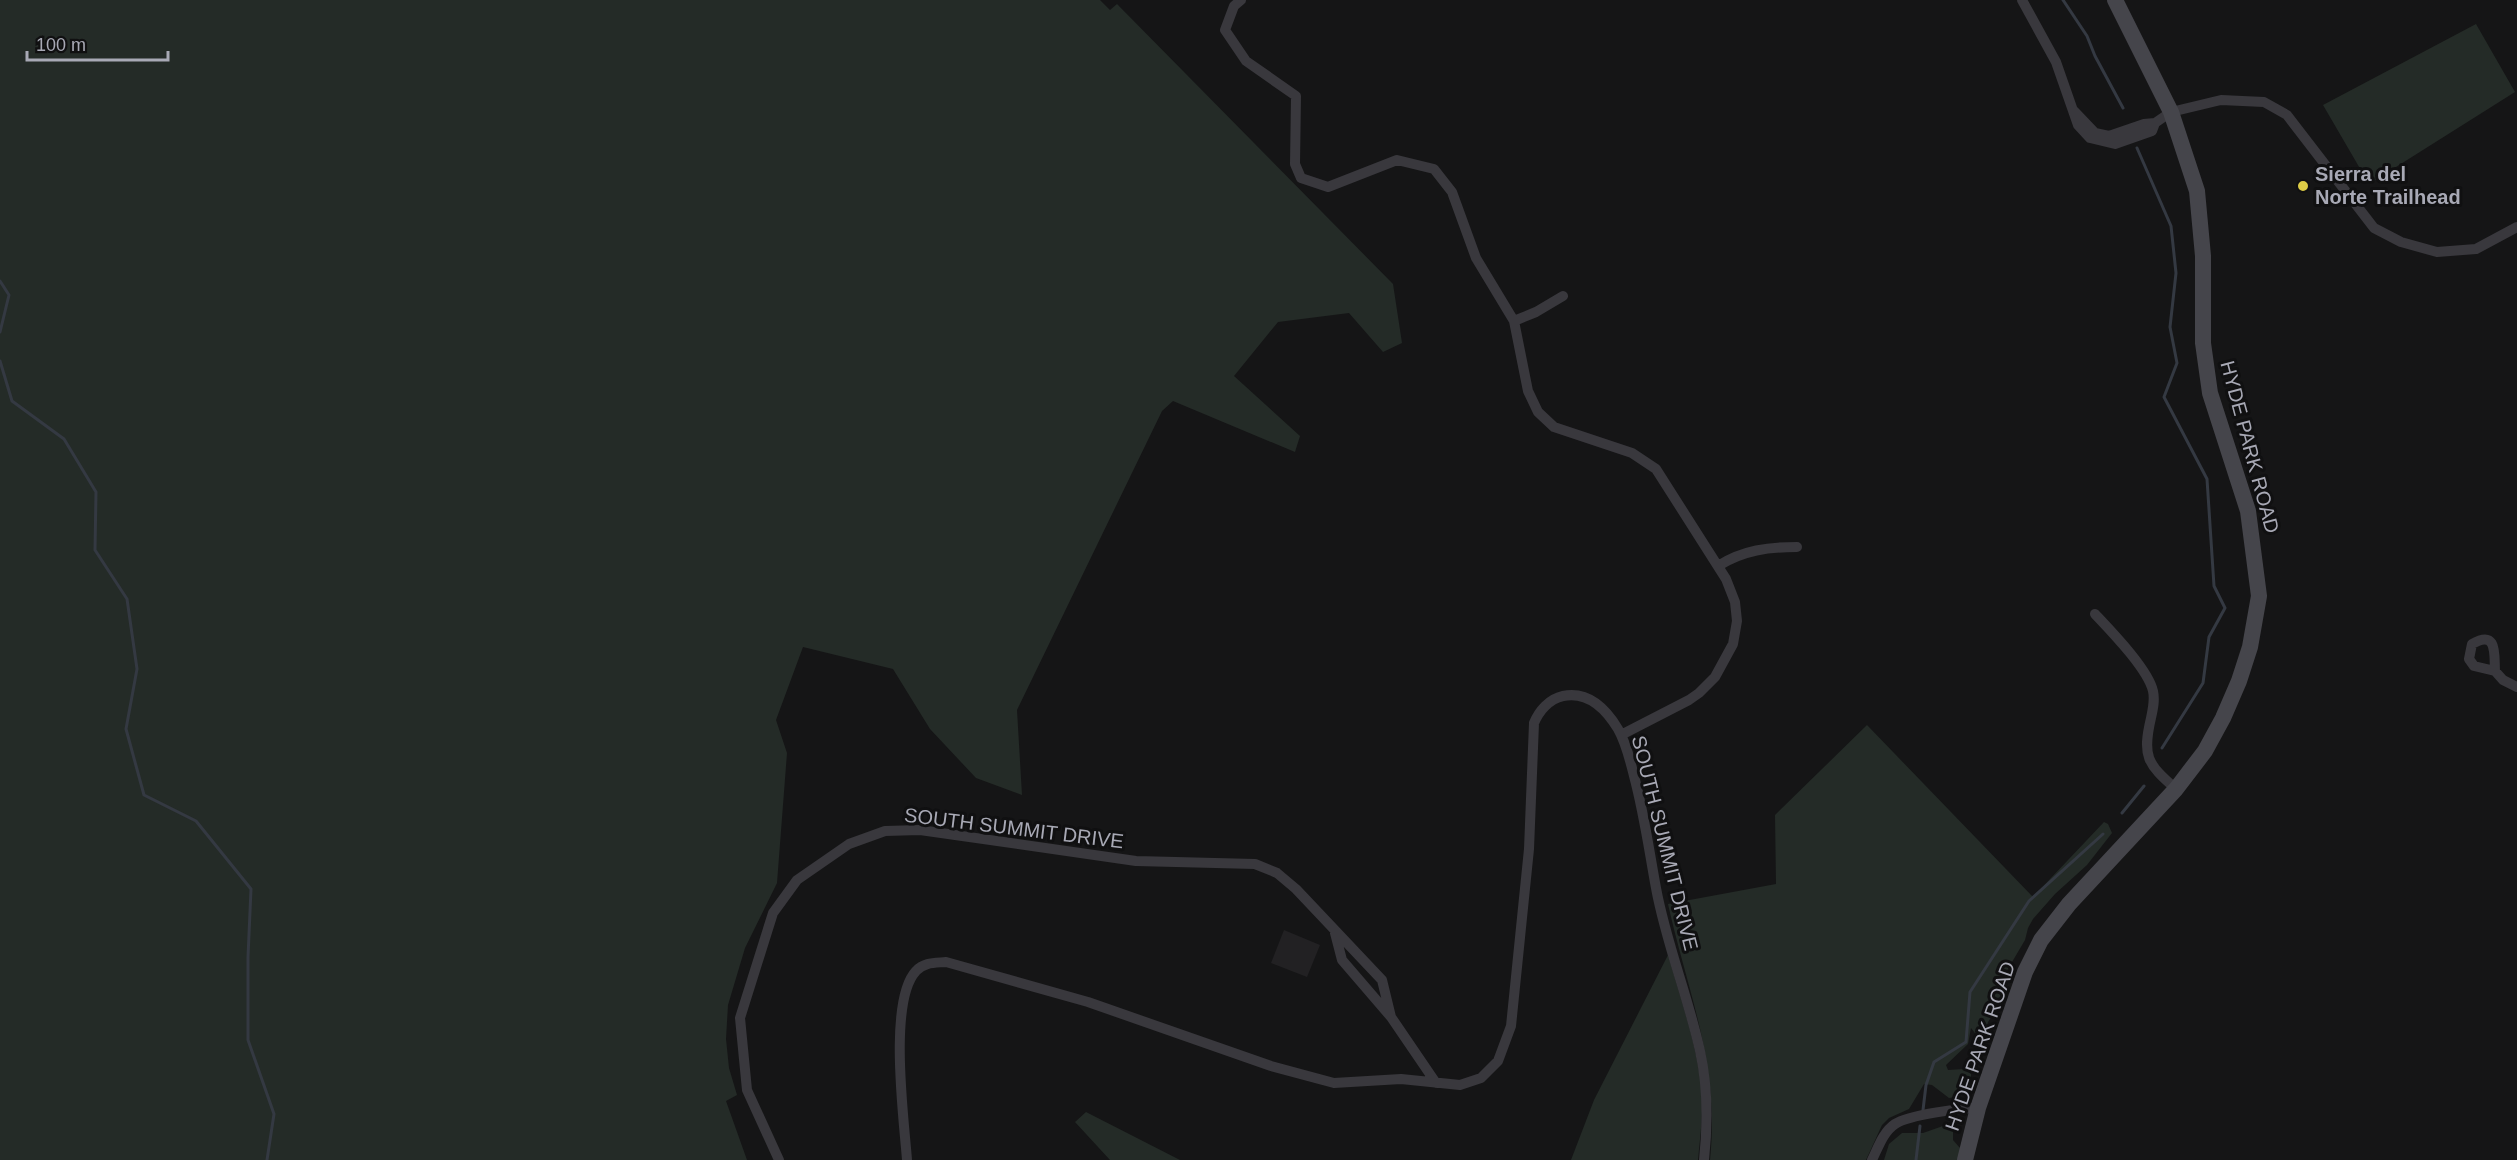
<svg xmlns="http://www.w3.org/2000/svg" width="2517" height="1160" viewBox="0 0 2517 1160" font-family="Helvetica,sans-serif">
	<rect width="100%" height="100%" fill="#151516"/>
	<path fill="#222123" d="M1284,930L1320,945L1307,977L1271,963Z"/>
	<path fill="#242b27" d="M0,0H1100L1110,10L1117,4L1393,284L1402,343L1383,352L1349,313L1278,322L1234,376L1300,436L1295,452L1173,401L1162,411L1017,710L1022,795L976,778L930,729L893,669L803,647L776,720L787,753L777,883L745,948L728,1005L726,1039L729,1068L737,1095L726,1101L747,1160H0Z
		M2476,24L2515,92L2369,184L2323,105Z
		M1867,725L2033,897L2104,822L2108,824L2112,833L2087,865L2055,894L2033,919L2028,928L2025,940L2005,974L1998,1007L1988,1022L1984,1037H1978L1971,1028L1968,1044L1946,1065L1948,1070L1964,1069L1971,1074V1082L1961,1096L1949,1098L1932,1085L1924,1084L1909,1109L1889,1118L1882,1125L1866,1160H1710C1720,1064 1688,994 1668,904L1776,884L1775,815Z
		M1668,955C1681,1000 1698,1047 1702,1095C1703,1117 1700,1138 1698,1160H1571L1594,1100Z
		M1086,1112L1180,1160H1110L1075,1122Z
		M1943,1126L1953,1131V1140L1960,1148L1959,1160H1884L1889,1144L1902,1133H1923Z"/>
	<g fill="none" stroke-linecap="round" stroke-linejoin="round">
		<path stroke="#343942" stroke-width="3" d="M2063,0L2087,36L2095,56L2123,108
			M2137,148L2171,226L2176,273L2170,327L2177,363L2164,397L2207,479L2214,586L2225,608L2209,637L2203,683L2162,748
			M0,281L9,295L0,332
			M0,361L12,401L64,439L96,492L95,550L127,599L137,669L126,729L144,795L196,821L251,889L248,957V1040L274,1114L267,1160
			M2122,813L2144,786
			M1923,1110L1926,1085L1934,1062L1966,1042L1970,992L2029,901L2103,834
			M1916,1160L1920,1126"/>
		<path stroke="#39383d" stroke-width="10" d="M1241,0L1234,6L1225,30L1246,61L1296,96L1295,164L1301,178L1328,187L1397,160L1434,169L1452,192L1476,258L1514,321L1528,391L1538,412L1554,427L1632,453L1656,469L1726,579L1735,602L1737,621L1733,644L1715,677L1699,693L1689,700L1621,735
			M2022,0L2056,62L2078,125L2090,138L2115,144L2152,131L2155,123
			M2074,111L2095,133L2109,136L2144,124L2155,123L2171,112L2221,100L2264,102L2287,115L2374,228L2401,242L2437,252L2476,249L2517,227
			M1514,321L1536,312L1563,296
			M1718,566C1743,550 1769,547 1797,547
			M2095,614C2111,631 2148,669 2153,691C2155,700 2153,709 2151,718C2142,756 2147,764 2176,789
			M2495,671C2494,655 2498,629 2472,644L2469,659L2474,666L2495,671L2503,680L2517,687
			M1335,933L1342,960L1391,1017L1436,1083
			M779,1160L747,1090L740,1018L773,913L797,880L849,844L885,831L920,830L1136,861L1255,864L1277,873L1296,889L1382,980L1391,1017
			M907,1160C904,1119 888,1001 916,971C924,962 935,963 946,962L1088,1002L1271,1066L1334,1083L1401,1079L1460,1085L1481,1078L1498,1061L1511,1026L1529,849L1534,723C1539,711 1549,699 1563,696C1588,691 1606,709 1618,729C1626,743 1630,760 1634,776C1644,813 1649,850 1656,888C1666,943 1688,996 1700,1051C1708,1087 1708,1123 1704,1160
			M1872,1160C1878,1148 1883,1132 1895,1124C1909,1115 1960,1108 1978,1108"/>
		<path stroke="#45454b" stroke-width="16" d="M1965,1160L1978,1108L2025,972L2041,940L2069,904L2176,789L2205,751L2223,718L2239,681L2250,647L2259,596L2248,511L2210,393L2203,343V256L2197,191L2171,112L2115,0"/>
	</g>
	<circle fill="#ddcc46" stroke="#101011" stroke-width="2" cx="2303" cy="186" r="6"/>
	<g text-anchor="middle" stroke-width="6" stroke-linejoin="round" paint-order="stroke">
		<g font-size="20" font-weight="bold" fill="#a8a9b5" stroke="#101011" text-anchor="start">
			<text x="2315" y="181">Sierra del<tspan x="2315" dy="23">Norte Trailhead</tspan></text>
		</g>
		<g font-size="20" fill="#a8a9b5" stroke="#101011">
			<text transform="translate(2250 447) rotate(75)" y="7">HYDE PARK ROAD</text>
			<text transform="translate(1014 828) rotate(7)" y="7">SOUTH SUMMIT DRIVE</text>
			<text transform="translate(1665 843) rotate(76)" y="7">SOUTH SUMMIT DRIVE</text>
			<text transform="translate(1980 1046) rotate(-71)" y="7">HYDE PARK ROAD</text>
		</g>
	</g>
	<path d="M27 51v9h141v-9" fill="none" stroke="#a8a9b5" stroke-width="3"/>
	<text x="36" y="51" font-size="18" fill="#a8a9b5" stroke="#101011" stroke-width="4.5" paint-order="stroke">100 m</text>
</svg>
